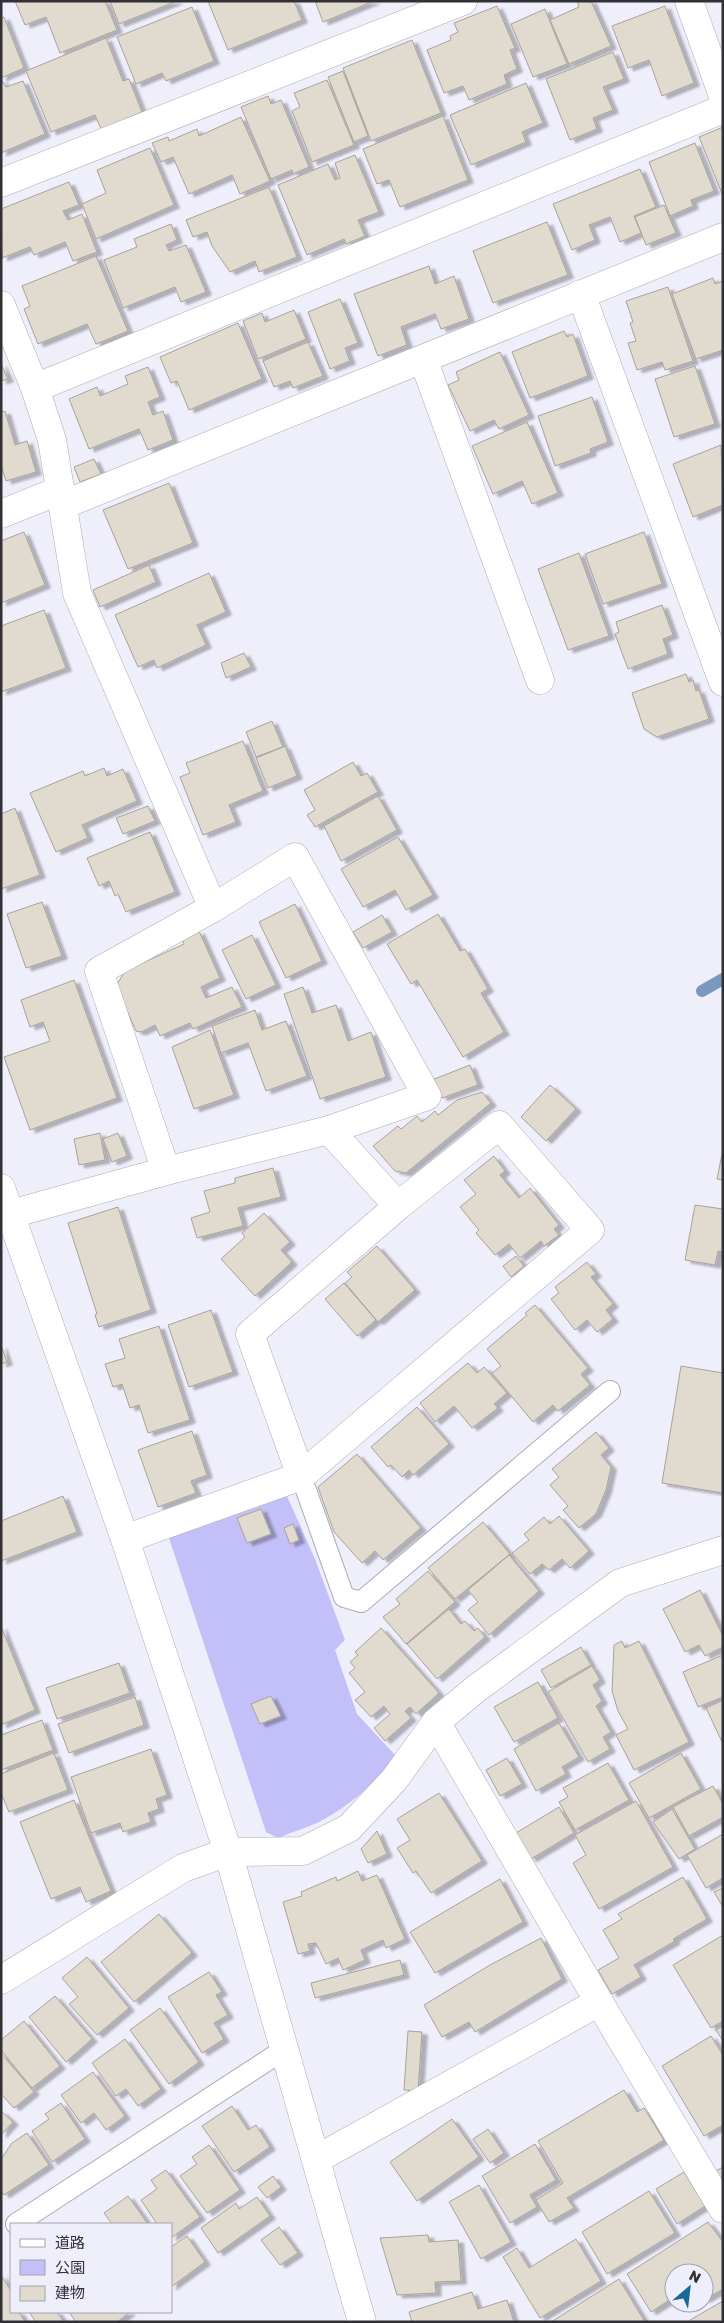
<svg xmlns="http://www.w3.org/2000/svg" width="724" height="2323" viewBox="0 0 724 2323" font-family="'Golos Text','Noto Sans JP',sans-serif">
	<defs>
		<filter id="shadow"><feDropShadow dx="5.5" dy="3" stdDeviation="1" flood-color="#0004"/></filter>
	</defs>
	<rect width="100%" height="100%" fill="#efeefb"/>
	<path fill="#c3c0f9" d="M287,1496L315,1559L345,1640L335,1650L357,1714L396,1756C378,1782 348,1807 319,1822C306,1828 292,1832 278,1838L266,1832L169,1538Z"/>
	<g fill="none" stroke-linecap="round" stroke-linejoin="round">
		<path stroke="#7b98c1" stroke-width="12" d="M702,991L723,979"/>
	</g>
	<path fill="#e1dacf" stroke="#a9a298" filter="url(#shadow)" d="M15,1H105L117,30L60,53L46,17L25,25Z
		M110,1H177L119,24Z
		M208,1H294L302,20L228,50Z
		M315,1H374L323,22Z
		M577,1H591L611,46L569,64L550,20L579,7Z
		M497,6L515,48L510,50L517,69L504,75L507,84L469,100L463,86L444,93L427,50L451,40L450,36L458,32L454,23Z
		M665,6L694,83L662,96L649,60L628,68L612,26Z
		M192,7L214,61L166,81L162,73L136,84L117,37Z
		M545,9L567,64L533,77L511,24Z
		M4,17L24,68L1,78V18Z
		M106,38L123,81L129,79L142,112L101,129L95,115L51,132L26,71Z
		M412,40L441,113L371,141L343,68Z
		M613,52L624,79L603,87L613,110L593,118L597,129L570,140L546,79Z
		M343,71L368,136L354,142L328,77Z
		M1,79L6,87L23,81L45,134L1,153Z
		M327,80L354,145L312,162L292,111L300,107L294,93Z
		M526,83L543,123L522,132L526,142L471,165L450,115Z
		M268,96L271,104L281,100L309,167L293,174L292,170L271,179L241,107Z
		M443,116L468,180L400,207L389,180L377,184L363,149Z
		M241,117L270,181L240,194L232,175L189,194L173,157L161,162L152,143L168,137L169,141L197,129L199,136Z
		M723,127V196L699,137Z
		M695,143L714,191L691,200L693,206L670,216L649,162Z
		M150,148L174,205L96,239L82,204L106,193L97,170Z
		M355,155L379,212L358,220L365,236L346,244L344,239L307,255L278,185L328,164L335,180L340,178L335,163Z
		M640,169L656,207L634,216L641,233L620,242L610,217L589,225L595,240L572,250L553,204Z
		M69,182L79,205L63,211L68,220L82,214L97,252L73,261L65,242L34,255L30,247L2,258L1,209Z
		M269,187L297,257L259,272L255,261L230,272L212,246L207,232L193,237L186,220Z
		M664,205L676,233L646,245L635,217Z
		M547,222L568,275L493,303L473,251Z
		M171,224L177,240L166,245L169,251L186,245L206,292L181,302L175,287L123,308L104,260L137,247L134,239Z
		M96,256L128,331L96,344L87,324L38,344L24,309L30,306L22,286Z
		M429,266L435,284L454,276L469,319L441,329L435,314L401,327L407,345L378,356L354,294Z
		M713,278L715,284L723,281V350L696,359L672,294Z
		M668,287L693,361L665,370L662,362L637,370L628,343L636,341L630,323L633,322L626,301Z
		M340,299L358,343L345,348L350,361L330,369L308,312Z
		M294,310L306,339L258,359L243,321L262,313L265,322Z
		M238,323L262,379L189,410L177,381L171,383L160,357Z
		M564,331L567,337L573,334L588,376L530,398L512,352Z
		M308,342L323,376L293,388L290,381L274,387L263,361Z
		M500,352L529,415L499,429L494,420L470,431L448,385L459,380L456,372Z
		M1,364L8,379L1,381Z
		M695,366L715,424L674,437L655,379Z
		M148,367L160,397L148,402L153,415L163,411L173,440L148,450L139,429L89,449L69,399L97,387L100,396L128,384L125,376Z
		M592,397L608,442L590,449L591,453L555,466L538,416Z
		M5,411L15,445L27,441L36,472L6,481L1,465V412Z
		M527,422L558,493L532,504L522,481L493,494L472,446Z
		M721,445L723,505L693,517L673,464Z
		M94,459L101,474L80,482L74,467Z
		M169,483L193,543L128,569L103,510Z
		M24,532L45,585L1,603V541Z
		M644,532L662,584L603,604L585,554Z
		M579,553L609,636L568,650L538,569Z
		M149,565L156,582L100,607L93,590Z
		M209,573L226,612L197,625L206,645L157,668L154,660L138,667L115,615Z
		M662,605L673,635L663,639L668,654L628,669L615,634L619,632L616,622Z
		M44,610L66,668L1,692V626Z
		M244,653L251,667L226,678L221,663Z
		M686,674L689,682L693,680L696,691L699,690L709,719L657,737L644,729L632,693Z
		M272,721L283,747L256,757L246,732Z
		M243,741L263,791L229,805L236,822L203,835L180,777L190,773L186,763Z
		M285,746L297,776L268,788L256,758Z
		M353,762L361,776L367,773L378,792L315,827L307,815L315,810L304,790Z
		M104,768L107,776L123,769L137,801L82,825L88,838L56,852L30,793L83,771L85,776Z
		M378,796L397,830L341,861L324,826Z
		M148,806L155,821L123,834L116,818Z
		M15,808L40,875L1,889V814Z
		M150,832L175,892L126,912L118,894L115,896L109,881L99,886L87,858Z
		M398,837L433,895L406,910L395,890L363,907L341,869Z
		M42,902L62,956L26,968L7,914Z
		M295,904L322,961L286,978L259,922Z
		M438,914L460,951L465,949L488,989L481,993L504,1032L463,1057L417,980L411,984L387,944Z
		M382,915L392,932L363,948L353,932Z
		M199,931L220,978L201,987L206,998L232,987L242,1007L193,1029L190,1023L160,1036L155,1025L141,1032L136,1031L116,986L125,971L184,944L182,939Z
		M252,935L276,985L246,999L222,950Z
		M74,980L117,1098L30,1130L4,1057L50,1041L43,1022L30,1027L21,1000Z
		M303,987L312,1013L336,1005L348,1041L371,1032L386,1077L320,1099L284,994Z
		M255,1010L262,1030L286,1021L307,1076L266,1091L248,1043L221,1053L212,1026Z
		M210,1030L234,1095L194,1109L172,1047Z
		M470,1065L478,1085L442,1098L432,1080Z
		M550,1085L576,1109L546,1141L521,1117Z
		M482,1092L491,1103L406,1173L395,1171L373,1146L398,1126L401,1129L417,1116L422,1122L435,1111L438,1115L457,1100Z
		M100,1133L105,1160L79,1165L74,1139Z
		M118,1133L127,1156L112,1162L103,1139Z
		M723,1149V1180L717,1179Z
		M494,1156L505,1171L500,1175L519,1198L530,1188L559,1225L554,1229L559,1235L544,1246L541,1241L520,1258L509,1244L495,1255L476,1233L479,1230L460,1207L476,1194L464,1180Z
		M273,1168L281,1197L238,1208L243,1226L197,1238L191,1218L210,1212L204,1191L235,1183V1178Z
		M695,1205L723,1209V1252L718,1251L715,1265L685,1260Z
		M118,1207L151,1310L99,1327L95,1315L97,1314L68,1223Z
		M264,1213L290,1242L281,1250L292,1262L255,1296L221,1259L245,1237L242,1233Z
		M377,1246L415,1290L378,1322L345,1283L352,1277L347,1272Z
		M516,1256L524,1266L511,1277L503,1266Z
		M587,1262L596,1274L591,1277L613,1304L606,1310L613,1319L597,1332L587,1320L575,1330L551,1299L559,1293L555,1287Z
		M344,1283L376,1320L357,1336L325,1299Z
		M535,1305L588,1368L581,1374L590,1385L558,1411L553,1405L533,1422L492,1373L501,1366L487,1349L527,1315L525,1313Z
		M211,1310L233,1372L189,1387L168,1325Z
		M159,1326L190,1420L148,1433L139,1405L130,1408L122,1384L113,1387L105,1364L125,1358L119,1339Z
		M1,1345L7,1362L1,1364Z
		M468,1363L477,1373L484,1367L507,1393L494,1404L498,1408L472,1428L454,1406L435,1422L420,1403Z
		M681,1366L723,1373V1493L662,1483Z
		M417,1407L449,1444L413,1475L409,1470L402,1477L391,1465L388,1467L371,1447Z
		M192,1431L207,1475L191,1481L196,1493L158,1507L138,1450Z
		M596,1432L609,1448L601,1455L611,1467L606,1490L596,1514L579,1528L563,1510L568,1506L550,1485L559,1477L552,1469Z
		M357,1454L421,1528L383,1560L375,1551L362,1563L334,1532L318,1487Z
		M63,1496L77,1532L1,1561V1521Z
		M261,1509L271,1534L247,1543L237,1518Z
		M559,1516L589,1551L570,1568L562,1559L549,1570L542,1564L530,1574L512,1553L529,1540L524,1534L544,1517L550,1524Z
		M483,1522L510,1554L455,1599L428,1568Z
		M293,1524L299,1540L290,1544L284,1528Z
		M509,1555L539,1591L489,1635L468,1610L478,1602L468,1590Z
		M428,1571L455,1602L406,1644L383,1617L400,1604L396,1599Z
		M700,1590L723,1636V1647L705,1656L699,1645L685,1652L663,1609Z
		M449,1609L461,1624L465,1621L474,1631L478,1628L485,1637L437,1679L407,1644Z
		M1,1626L35,1710L1,1725Z
		M381,1628L439,1693L416,1714L410,1707L405,1711L411,1718L385,1741L374,1728L390,1714L384,1706L371,1717L355,1700L365,1692L349,1673L355,1668L350,1662L358,1655L355,1652Z
		M622,1641L625,1648L639,1641L689,1742L634,1770L616,1735L628,1729L618,1711L612,1691L614,1645Z
		M581,1647L591,1665L551,1688L541,1670Z
		M723,1655V1697L698,1707L683,1672Z
		M119,1663L130,1693L57,1719L46,1688Z
		M592,1666L600,1680L593,1685L602,1701L596,1706L611,1732L603,1737L610,1749L588,1762L548,1692Z
		M538,1682L558,1718L514,1742L494,1707Z
		M271,1696L281,1716L260,1724L251,1704Z
		M135,1697L144,1725L69,1753L58,1724Z
		M723,1700V1744L706,1708Z
		M42,1720L53,1750L1,1770V1735Z
		M559,1723L579,1757L562,1767L566,1774L536,1791L514,1749Z
		M151,1749L167,1795L156,1799L159,1809L148,1813L151,1822L123,1832L120,1823L91,1833L71,1777Z
		M54,1753L68,1790L9,1812L1,1793V1774Z
		M681,1753L701,1789L649,1818L629,1783Z
		M507,1758L522,1784L500,1796L486,1770Z
		M608,1763L629,1800L575,1830L559,1802L568,1797L563,1788Z
		M713,1786L723,1804V1817L689,1836L673,1807Z
		M439,1793L482,1861L431,1893L416,1871L413,1873L397,1848L410,1840L397,1819Z
		M74,1800L111,1891L86,1902L80,1887L51,1899L20,1822Z
		M636,1801L673,1867L599,1909L573,1863L586,1855L575,1835Z
		M559,1807L574,1833L531,1859L516,1833Z
		M672,1809L695,1849L679,1859L653,1822Z
		M377,1831L387,1854L368,1863L361,1849Z
		M723,1834V1878L706,1888L687,1855Z
		M358,1871L362,1881L377,1875L405,1939L386,1948L383,1940L361,1950L365,1960L343,1970L338,1958L326,1964L316,1943L308,1944L310,1951L298,1954L283,1902L302,1896L301,1892L336,1877L337,1881Z
		M683,1877L707,1919L673,1939L675,1941L634,1965L641,1977L612,1994L598,1970L619,1958L603,1930L622,1919L618,1914Z
		M500,1879L523,1922L435,1973L410,1932Z
		M723,1888V1907L714,1892Z
		M159,1914L192,1953L134,2002L101,1962Z
		M723,1935V2021L711,2028L673,1965Z
		M541,1938L562,1979L475,2032L469,2022L442,2037L424,2005L490,1965Z
		M87,1957L129,2008L97,2035L69,2004L78,1997L62,1978Z
		M400,1960L404,1975L315,1998L311,1983Z
		M209,1972L222,1992L216,1995L228,2015L214,2023L224,2039L202,2053L168,1997Z
		M55,1996L92,2039L66,2062L29,2017Z
		M160,2008L199,2062L169,2084L130,2030Z
		M24,2021L60,2066L32,2088L1,2050V2040Z
		M723,2026V2041L716,2030Z
		M408,2031L422,2032L418,2091L404,2090Z
		M711,2036L723,2055V2125L704,2136L662,2066Z
		M125,2039L161,2089L138,2106L126,2089L116,2096L92,2063Z
		M1,2053L34,2092L14,2108L1,2094Z
		M93,2072L125,2116L106,2130L94,2113L81,2123L61,2095Z
		M624,2090L637,2112L644,2108L664,2140L567,2198L574,2208L549,2222L536,2200L563,2183L538,2141Z
		M61,2103L85,2139L52,2162L32,2131L49,2119L45,2114Z
		M232,2106L248,2130L256,2125L270,2147L234,2172L202,2126Z
		M1,2111L13,2122L1,2135Z
		M452,2119L479,2157L417,2201L390,2162Z
		M488,2129L504,2153L490,2163L473,2139Z
		M27,2133L49,2165L4,2195L1,2191V2159L12,2143Z
		M535,2144L556,2180L530,2195L537,2207L510,2223L482,2176Z
		M209,2145L240,2190L207,2213L180,2176L197,2164L192,2157Z
		M723,2167V2189L714,2172Z
		M166,2170L200,2217L171,2238V2224H157L141,2200L157,2189L151,2180Z
		M684,2172L705,2206L677,2224L656,2189Z
		M273,2176L281,2187L267,2198L258,2187Z
		M479,2185L511,2242L481,2259L449,2202Z
		M649,2191L675,2233L607,2274L582,2232Z
		M128,2196L148,2224H112L104,2213Z
		M257,2197L270,2216L218,2253L201,2228L236,2203L239,2209Z
		M708,2222L723,2242V2289L704,2300V2273H674V2297L651,2312L627,2274Z
		M279,2227L298,2253L280,2265L261,2240Z
		M428,2235L429,2242L458,2240L461,2281L435,2282L436,2293L397,2295L380,2238Z
		M187,2236L205,2262L171,2287V2247Z
		M576,2239L601,2281L540,2318L503,2257L517,2248L529,2268Z
		M1,2275L11,2291V2312H19L25,2322H1Z
		M619,2279L645,2322H551Z
		M472,2292L478,2309L507,2300L514,2322H412L409,2312Z
		M723,2301V2322H691L690,2320Z
		M688,2303H699L691,2308Z
		M29,2312H57L64,2322H36Z
		M69,2312H130L117,2322H76Z"/>
	<g fill="none" stroke-linecap="round" stroke-linejoin="round">
		<g stroke="#acacb7" stroke-width="22">
			<path id="lane" d="M301,1476L344,1597L361,1602L610,1391
				M16,2224L285,2049"/>
		</g>
		<g stroke="#acacb7" stroke-width="29">
			<path id="street" d="M689,1L723,96
				M1,183L463,1
				M581,294L723,682
				M1,305L35,388L52,440L77,593L213,908
				M423,359L540,680
				M35,388L723,109
				M63,505L723,237
				M1,514L61,490
				M329,1130L398,1206
				M11,1214L166,1171L329,1130L427,1096L295,857L213,908L99,971L166,1171
				M125,1539L301,1476L590,1230L499,1125L398,1206L250,1334L301,1476
				M1,1980L183,1868L228,1852L303,1851L349,1828L394,1780L436,1722L477,1688L620,1583L723,1550
				M599,2002L723,2209
				M317,2159L599,2002L436,1722"/>
		</g>
		<g stroke="#acacb7" stroke-width="29">
			<path id="secondary" d="M1,1188L125,1539L228,1852L362,2322"/>
		</g>
		<use href="#lane" stroke="#fff" stroke-width="20"/>
		<use href="#street" stroke="#fff" stroke-width="28"/>
		<use href="#secondary" stroke="#fff" stroke-width="28"/>
	</g>
	<rect width="724" height="2323" fill="none" stroke="#303035" stroke-width="5"/>
	<rect x="10" y="2223" width="162" height="90" fill="#efeefb" stroke="#a3a2ac"/>
	<rect x="20" y="2239" width="25" height="8" fill="#ffffff" stroke="#a3a2ac"/>
	<text x="55" y="2248" font-size="15" fill="#303035">道路</text>
	<rect x="20" y="2260" width="25" height="15" fill="#c3c0f9" stroke="#a3a2ac"/>
	<text x="55" y="2273" font-size="15" fill="#303035">公園</text>
	<rect x="20" y="2286" width="25" height="15" fill="#e1dacf" stroke="#a3a2ac"/>
	<text x="55" y="2298" font-size="15" fill="#303035">建物</text>
	<g transform="translate(689 2288) rotate(28)"><circle r="24" fill="#efeefb" stroke="#a3a2ac"/>
	<path d="M0-4L9 19L0 12L-9 19Z" fill="#1a689a"/>
	<text y="-8" font-size="14" font-weight="bold" text-anchor="middle" fill="#303035">N</text>
	</g>
</svg>
